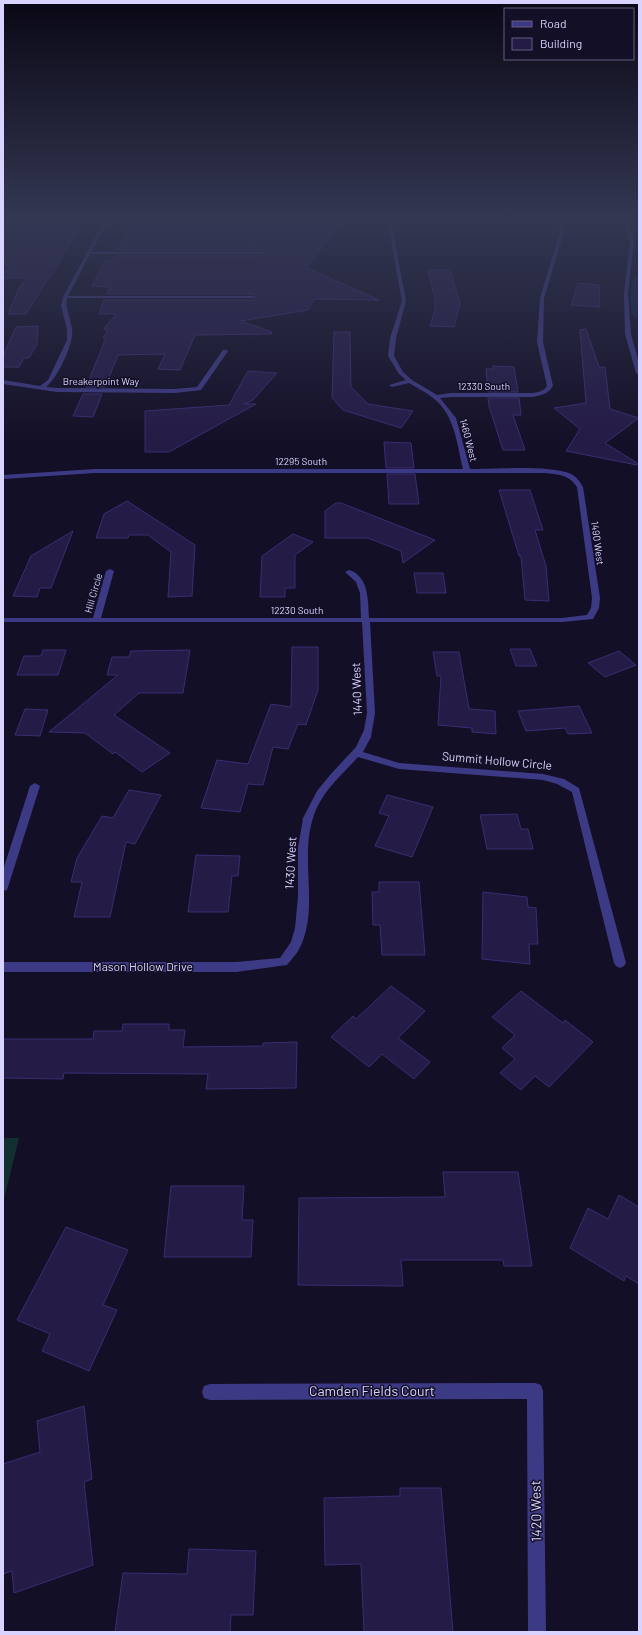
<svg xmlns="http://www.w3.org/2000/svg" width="642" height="1635" viewBox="0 0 642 1635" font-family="Barlow,sans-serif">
	<rect width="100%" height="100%" fill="#130f26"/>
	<path fill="#12302f" d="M3,1138H19L3,1203Z"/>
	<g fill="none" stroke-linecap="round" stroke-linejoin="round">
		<path fill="#0c2248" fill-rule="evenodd" d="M632,217H639V224L636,223Z
			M639,275V319L635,318C627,306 631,290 633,278L635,276Z"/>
	</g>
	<path fill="#241b47" stroke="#3b2d73" d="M3,222H78L77,224H79L78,226H79L67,249L26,314H8L18,290L26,278H3V275L10,266H3Z
		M257,222L339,225L307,268L379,300L314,299L308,310L241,321L272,332L271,334L195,335L180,370L158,369L165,354L118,355L105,387H86L106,338H103L108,330L104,329L116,314H99L104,300H253L256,298L253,294H107L110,287L92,286L105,261H112L115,256H260L263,254L260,250H117L125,237L127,223Z
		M428,270H450L460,303L454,327L430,326L435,310V299Z
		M578,283L599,285L600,307L571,305Z
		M38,326L37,344L29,358H24L19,367H3V356L16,327Z
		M586,329L599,367H605L610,409L639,418L605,443L637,463V465L566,451L580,429L554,408L586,403L580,330Z
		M334,332H350L351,387L368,404L413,411L401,428L343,410L332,398Z
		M493,366L514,367L518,392H488L486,369H493Z
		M248,371L277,373L253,400L244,404H256L169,452H145V411L229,405Z
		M83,394H102L93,417L73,416Z
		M488,398H519L521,415H513L525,450H503L489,406Z
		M384,442L411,443L414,468H386Z
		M387,474H415L419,504H389Z
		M499,490H530L543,530H535L546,566L549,601L525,600L521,556H519Z
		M127,501L195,545L192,596L168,597L171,552L148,535H129L128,538H96L104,514Z
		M336,503H341L435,540L403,563L401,551L368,538H325V511Z
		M73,531L51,588H40L37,597L13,596L31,556Z
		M293,534L313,542L295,555V588H285V597H260L262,556Z
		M414,573H443L446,593H417Z
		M292,647H318V690L306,725L298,724L288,749L273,747L263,785L248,784L240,812L201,808L217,760L248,764L271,704L291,707Z
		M510,649H530L537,666H516Z
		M43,650H66L58,675H17L24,656H41Z
		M190,650L183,693H139L114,715L170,753L142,772L115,752L113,754L85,733L49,732L118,675H107L112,657H129L131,651Z
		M619,651L636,665L605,677L588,663Z
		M433,652H459L469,709L495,711L496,734L472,732V728L438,725L441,676H437Z
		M579,706L592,733L568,734L565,728L526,731L518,711Z
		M25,709L48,710L40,736L15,735Z
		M129,790L161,795L135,844L126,842L110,917H74L82,882H71L77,858L102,816L113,818Z
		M387,795L433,807L412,857L375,846L389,816L379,813Z
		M517,814L521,829H528L533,849H487L480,815Z
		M196,855L240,856L238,876H232L228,912H188Z
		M379,882H419L425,955H382L380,925H373L372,892H379Z
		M483,892L527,897L528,907L536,908L538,944H529L530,964L482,959Z
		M391,986L425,1011L398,1038L430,1062L414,1079L382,1054L369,1067L331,1037L353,1016L356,1019Z
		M521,991L563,1023L565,1020L593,1042L549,1087L535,1076L521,1090L500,1073L515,1059L502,1048L515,1035L492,1017Z
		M123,1024H169V1030H185L183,1047L263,1046V1043L297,1042L296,1088L206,1089L208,1074L64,1073L63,1079L3,1078V1039H93L94,1031H122Z
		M443,1172H518L532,1266H504L503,1260H401L403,1286L298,1285L299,1198L445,1197Z
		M171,1186H244L242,1220H253L251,1257H164Z
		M619,1195L639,1207V1284L626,1276L624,1281L570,1248L588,1208L608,1219Z
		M66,1227L128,1250L103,1305L117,1310L89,1371L42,1351L50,1334L17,1320Z
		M84,1406L92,1479L84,1482L93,1565L14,1593L12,1571L3,1574V1464L40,1452L37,1421Z
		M400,1488H441L453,1632H364L361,1564L325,1565L324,1498L400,1496Z
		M189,1549L256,1551L253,1615H231L230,1632H115L123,1573L187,1574Z"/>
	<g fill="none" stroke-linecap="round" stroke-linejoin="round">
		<path fill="#3d3a85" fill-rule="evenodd" d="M623,217H627L634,242L628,293L631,334L639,363V375L636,373L625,334L624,293L630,242Z"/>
		<path fill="#3d3a85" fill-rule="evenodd" d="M106,217H110L91,252H260L262,253L260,254H90L68,296H253L255,297L253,298H67C65,310 71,318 72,329C75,342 57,379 46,387L57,388L175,389L197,387L223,350H227L228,351L201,390L175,393L57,392L3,384V380L40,386L48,380L67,340V329L61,306L63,297Z
			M315,217L425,218L447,222L445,223L425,220H391L406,301L396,338L394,356L403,372L412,380L437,395L451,393H533C539,392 544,391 547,386L537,342L540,298L560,232L557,217H561L564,232L544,298L543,342L553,386C548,394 542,395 533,397H451L440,398L456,418L470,469C494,469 551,465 571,474C577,477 580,482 583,487L600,598L599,608L593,619L562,622H370L375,713L371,737L363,752L399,763L543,774L564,779L579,788L626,963L624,966L620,968L616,966L614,963L572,792L557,784L543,780L399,769L358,757C341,776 321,792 313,818C300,858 318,903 302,943C299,951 293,958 287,965L236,972H3V962H236L280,958L291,942L295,928L298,897V848L303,818L317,791L330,775L356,747L364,730L367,713L362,622H3V618H93L106,571L110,569L114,571L101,618H361L360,593L356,582L345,572L349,570C369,576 368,601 369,618H562L587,615L591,608L592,598L577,487C569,474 556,474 542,473H95L3,479V475L95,469H463C457,445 455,414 433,398C426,392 417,388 409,383L392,387L389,385L406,380L399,374L388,356L390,338L402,301L387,219Z
			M35,783L40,786L8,887L7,890L3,891V870L30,786Z
			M535,1383L541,1385L543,1391L546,1632H528L527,1399L210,1400L204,1398L202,1392L204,1386L210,1384Z"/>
	</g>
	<linearGradient id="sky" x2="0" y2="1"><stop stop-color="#0a0815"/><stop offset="0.49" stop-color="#333752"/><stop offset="1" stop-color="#333752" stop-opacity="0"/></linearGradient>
	<rect width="642" height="446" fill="url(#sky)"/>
	<g text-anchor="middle" stroke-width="3" stroke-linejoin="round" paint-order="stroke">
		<g font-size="10" fill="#d9d4ff" stroke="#130f26">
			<text x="101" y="385">Breakerpoint Way</text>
			<text x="484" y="390">12330 South</text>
			<text transform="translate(469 440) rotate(75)" y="4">1460 West</text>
			<text x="301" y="465">12295 South</text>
			<text transform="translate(598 543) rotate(82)" y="4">1490 West</text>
			<text transform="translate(93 593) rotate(-74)" y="4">Hill Circle</text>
			<text x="297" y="614">12230 South</text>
		</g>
		<g font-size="12" fill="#d9d4ff" stroke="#130f26">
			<text transform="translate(357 689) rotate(-92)" y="4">1440 West</text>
			<text transform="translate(497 761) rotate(5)" y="4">Summit Hollow Circle</text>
			<text transform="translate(291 863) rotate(-87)" y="4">1430 West</text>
			<text x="143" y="971">Mason Hollow Drive</text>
		</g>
		<g font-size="14" fill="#d9d4ff" stroke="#130f26">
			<text x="372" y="1396">Camden Fields Court</text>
			<text transform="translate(536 1511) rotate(-91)" y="5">1420 West</text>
		</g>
	</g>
	<rect width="642" height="1635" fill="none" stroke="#d9d4ff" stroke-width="8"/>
	<rect x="504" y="8" width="130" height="52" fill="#130f26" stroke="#625e7d"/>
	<rect x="512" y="21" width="20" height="6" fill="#3d3a85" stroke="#625e7d"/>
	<text x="540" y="28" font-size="12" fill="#d9d4ff">Road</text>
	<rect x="512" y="38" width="20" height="12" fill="#241b47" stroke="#625e7d"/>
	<text x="540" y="48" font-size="12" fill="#d9d4ff">Building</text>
</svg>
